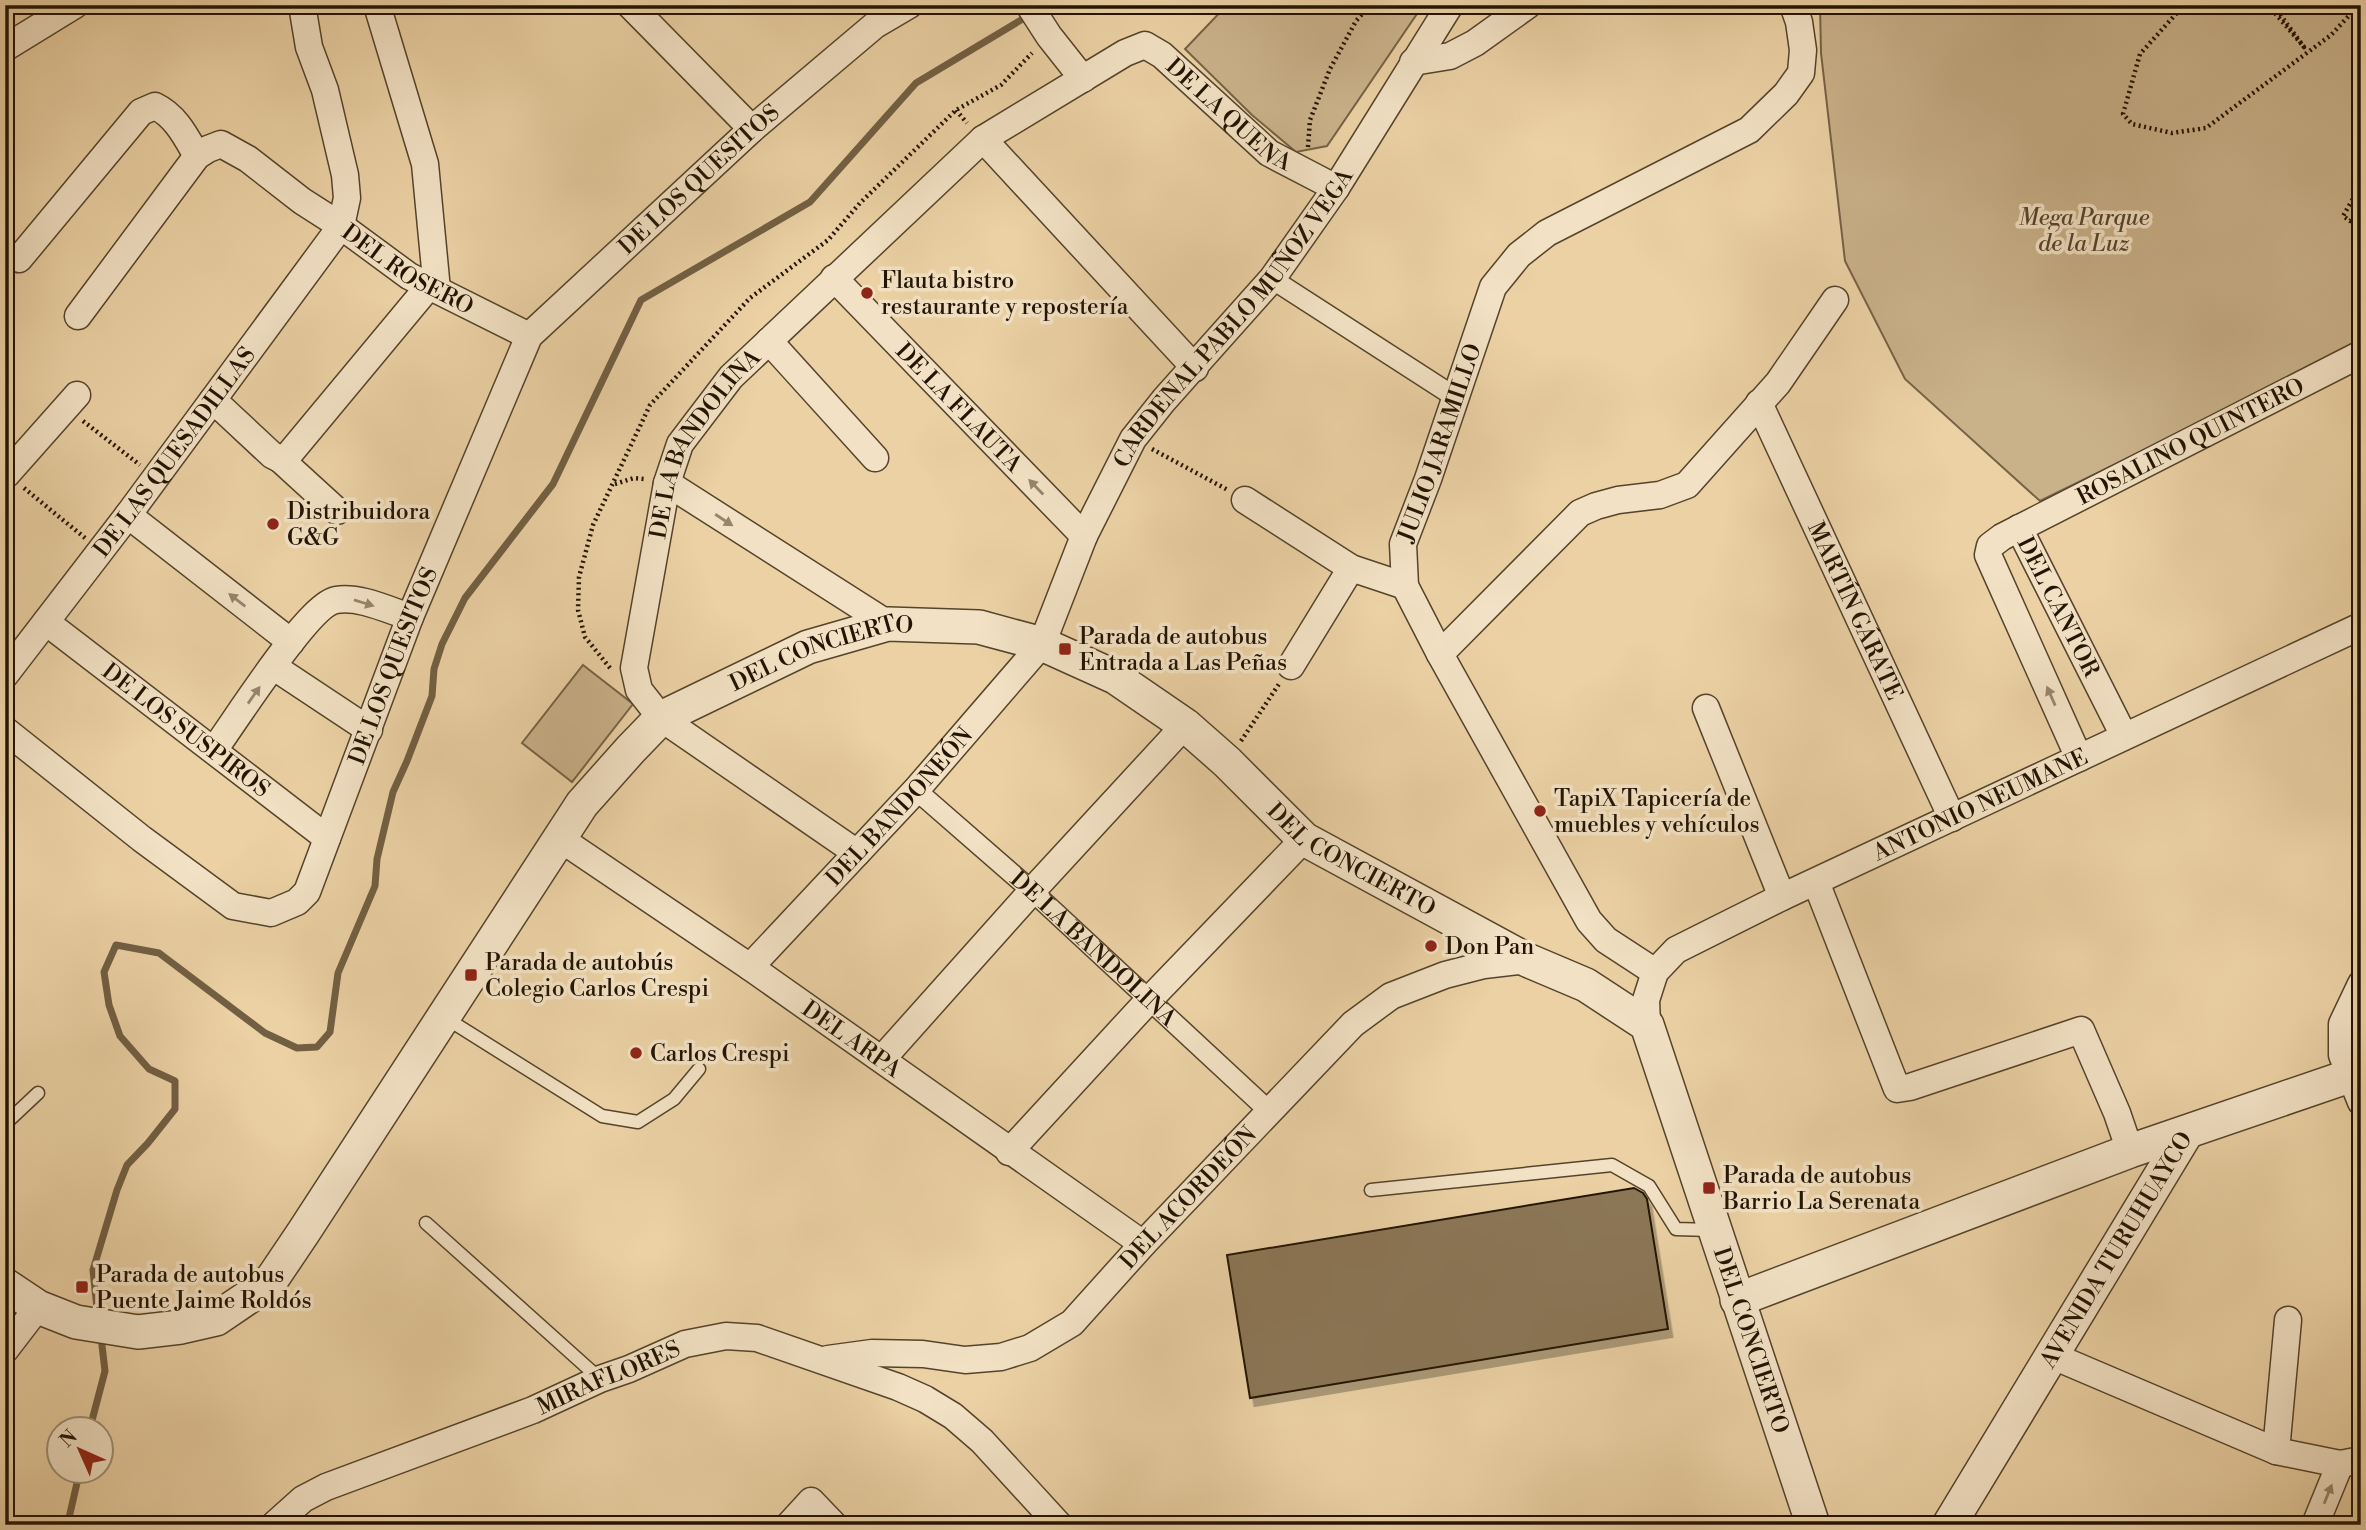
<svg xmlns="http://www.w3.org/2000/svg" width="2366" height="1530" viewBox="0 0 2366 1530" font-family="'Libre Bodoni',serif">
	<defs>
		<filter id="shadow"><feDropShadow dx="4.5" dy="8" stdDeviation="0" flood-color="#0004"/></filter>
	</defs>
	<rect width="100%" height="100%" fill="#ebd1a4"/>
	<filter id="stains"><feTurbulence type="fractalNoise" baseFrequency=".00286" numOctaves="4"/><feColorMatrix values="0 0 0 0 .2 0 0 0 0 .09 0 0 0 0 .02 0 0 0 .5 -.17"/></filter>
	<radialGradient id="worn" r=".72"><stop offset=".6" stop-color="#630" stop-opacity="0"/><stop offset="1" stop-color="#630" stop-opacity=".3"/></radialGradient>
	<path fill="#c9b189" stroke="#766246" stroke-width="2" d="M1227,5H1423L1327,146L1296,152L1252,115L1185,49Z
		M1820,5H2361V344L2040,501L1905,379L1845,261L1821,53Z
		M583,665L633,704L572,782L522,743Z"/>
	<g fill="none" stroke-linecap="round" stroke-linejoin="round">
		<path stroke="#725f43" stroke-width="7" d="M98,1318L93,1270L117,1190L127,1165L148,1143L175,1109V1081L149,1069L120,1036L109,1005L104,972L116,945L159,953L265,1033L297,1048L317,1047L330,1032L338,973L375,886L377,859L393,792L407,761L432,696L434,669L442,644L465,598L553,484L641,300L810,202L916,83L1046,5
			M90,1428L105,1371L101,1337
			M64,1525L68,1522L80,1470"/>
	</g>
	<path fill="#8b7657" stroke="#231403" stroke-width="2" filter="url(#shadow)" d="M1634,1188L1643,1193L1647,1199L1668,1329L1250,1398L1227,1255Z"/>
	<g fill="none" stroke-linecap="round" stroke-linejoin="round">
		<g stroke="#55432b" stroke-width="15">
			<path id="service" d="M444,1017L602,1116L638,1122L674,1099L699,1069
				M5,1124L38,1093
				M1371,1190L1612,1165L1649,1186L1676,1229L1711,1230
				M426,1223L600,1379"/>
		</g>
		<g stroke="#55432b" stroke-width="22">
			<g id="pedestrian">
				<path d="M1272,279L1455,397"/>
				<path id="s1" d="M916,790L1032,891L1269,1111"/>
			</g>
		</g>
		<g stroke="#55432b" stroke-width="29">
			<g id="minor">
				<path d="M377,5L425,164L437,290"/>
				<path d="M630,5L752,129"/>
				<path d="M1029,5L1049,36L1083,79"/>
				<path d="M5,48L75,5"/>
				<path d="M1413,62L1450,56L1475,43L1528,5"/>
				<path d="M983,139L1195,368"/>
				<path d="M19,259L141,112L155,106C176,116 186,137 197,156"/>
				<path id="s2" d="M834,278L1084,536"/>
				<path id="s3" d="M78,316L197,156L208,149L221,144L248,159L302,201L341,226L409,276L529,336"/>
				<path d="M769,341L875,458"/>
				<path d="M213,400L272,455L280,459L286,458L429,286"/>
				<path id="s4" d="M1759,403L1952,818"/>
				<path d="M280,459L337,511"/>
				<path d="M5,472L7,474L77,395"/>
				<path d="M667,483L888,624"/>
				<path d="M1245,500L1351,568L1405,586"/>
				<path d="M128,515L291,642"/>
				<path id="s5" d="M2019,528L2124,736"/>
				<path id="s6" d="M46,622L327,838"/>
				<path d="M1440,654L1580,513L1596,506L1618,500L1660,495L1687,485L1778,383L1835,300"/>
				<path d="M1291,666L1351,568"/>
				<path d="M274,667L369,730"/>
				<path id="s7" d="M5,675L128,515L341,226L347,198L345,175L325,90L309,47L302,5"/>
				<path d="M1706,708L1782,897"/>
				<path id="s8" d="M5,730L142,839L233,906L271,913L297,902L307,892L410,617L529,336L752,129L875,25L909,5"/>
				<path d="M214,750C234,723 308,605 336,600C360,596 388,610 410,617"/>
				<path id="s9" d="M2079,758L1988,555L1990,546L2002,537L2361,354"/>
				<path id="s10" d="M559,838L750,967L1143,1244"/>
				<path id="s11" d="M857,853L661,718L639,690L634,668L667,483L680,444L731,377L983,139L1125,53L1145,45L1162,55L1269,153L1336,188"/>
				<path d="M1816,882L1897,1089L1910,1087L2081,1030L2117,1113L2130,1151"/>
				<path id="s12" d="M750,967L916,790L1042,644L1084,536L1133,439L1164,400L1272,279L1336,188L1450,5"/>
				<path id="s13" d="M1655,972L1606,940L1589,921L1440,654L1405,586L1403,544L1428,479L1493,287L1519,255L1547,233L1749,130L1786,94L1801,73L1803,50L1799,22L1793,5"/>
				<path d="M2361,984L2342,1024V1055L2361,1102"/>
				<path id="s14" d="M1647,1025L1646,1000L1655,972L1676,950L1782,897L2361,626"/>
				<path d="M882,1059L1032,891L1185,725"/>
				<path d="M1009,1152L1148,1001L1304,839"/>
				<path d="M5,1350L38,1307"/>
				<path d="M2053,1356L2276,1451L2340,1464L2361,1460"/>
				<path id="s15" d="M828,1359L872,1353L923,1354L965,1360L1001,1357L1030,1348L1072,1323L1143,1244L1353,1024L1391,996L1445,975L1484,965L1527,960"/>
				<path d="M2276,1451L2288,1320"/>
				<path id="s16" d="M274,1525L303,1499L326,1487L533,1410L600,1379L629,1369L685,1344L726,1336L757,1338L898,1387L925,1399L953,1416L982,1441L1059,1525"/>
				<path d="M789,1525L811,1501L834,1525"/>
				<path d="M2315,1525L2340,1464"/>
			</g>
		</g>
		<g stroke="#55432b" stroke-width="36">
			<g id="tertiary">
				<path id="s17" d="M5,1285L38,1307L76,1322L138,1332L181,1327L216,1319L250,1296L272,1279L303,1233L582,804L631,749L661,718L808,647L888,624L979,627L1042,644L1115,677L1185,725L1227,762L1304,839L1527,960L1586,985L1647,1025L1813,1525"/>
				<path d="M1737,1300L2130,1151L2361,1072"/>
				<path id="s18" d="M1949,1525L2187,1132"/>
			</g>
		</g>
		<path stroke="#231403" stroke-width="4.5" stroke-dasharray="2 3.5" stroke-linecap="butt" d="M2184,5L2140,54L2123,114L2132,124L2172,133L2206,128L2331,35L2359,5
			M2268,5L2304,47L2273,5
			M956,110L967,123
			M1308,147L1310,120L1330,69L1356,21L1370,5
			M2361,185L2343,216L2350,221L2361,211
			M83,421L140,465
			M1152,449L1228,490
			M615,484L634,478L644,479
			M24,488L85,538
			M610,668L585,637L578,610L579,577L593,525L650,405L750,298L828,240L860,203L956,110L1001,85L1032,53
			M1241,741L1279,684"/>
		<use href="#service" stroke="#f2e1c4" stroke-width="12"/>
		<use href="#pedestrian" stroke="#f2e1c4" stroke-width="19"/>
		<use href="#minor" stroke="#f2e1c4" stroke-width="26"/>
		<use href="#tertiary" stroke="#f2e1c4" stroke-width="33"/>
	</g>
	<defs><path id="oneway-solid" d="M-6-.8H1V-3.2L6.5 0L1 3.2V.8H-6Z" transform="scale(1.75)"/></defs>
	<g fill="#95856d">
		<use href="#oneway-solid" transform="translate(1036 487) rotate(-134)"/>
		<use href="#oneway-solid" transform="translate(724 520) rotate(33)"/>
		<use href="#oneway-solid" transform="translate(237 600) rotate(-142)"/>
		<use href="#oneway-solid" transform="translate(364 603) rotate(17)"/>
		<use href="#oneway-solid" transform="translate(254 695) rotate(-55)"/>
		<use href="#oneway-solid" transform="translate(2051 696) rotate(-114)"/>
		<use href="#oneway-solid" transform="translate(2328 1494) rotate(-68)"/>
	</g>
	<g fill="#8f2418" stroke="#f2e1c4" stroke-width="2.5">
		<circle cx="867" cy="293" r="7"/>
		<circle cx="273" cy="524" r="7"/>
		<rect x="1058" y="642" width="14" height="14" rx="3.5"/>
		<circle cx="1540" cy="811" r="7"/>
		<circle cx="1431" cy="946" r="7"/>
		<rect x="464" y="968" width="14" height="14" rx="3.5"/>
		<circle cx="636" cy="1053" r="7"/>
		<rect x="1702" y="1181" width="14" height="14" rx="3.5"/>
		<rect x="75" y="1280" width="14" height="14" rx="3.5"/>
	</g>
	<g text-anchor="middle" stroke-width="7" stroke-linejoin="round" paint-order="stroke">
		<g font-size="23" fill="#231403" stroke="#f2e1c4">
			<text dy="8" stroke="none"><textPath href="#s11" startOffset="1253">DE LA QUENA</textPath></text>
			<text dy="8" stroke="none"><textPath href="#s8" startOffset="1199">DE LOS QUESITOS</textPath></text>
			<text dy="8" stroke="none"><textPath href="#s3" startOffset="452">DEL ROSERO</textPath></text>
			<text dy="8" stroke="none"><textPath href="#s12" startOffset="817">CARDENAL PABLO MUÑOZ VEGA</textPath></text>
			<text dy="8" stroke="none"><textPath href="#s2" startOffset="180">DE LA FLAUTA</textPath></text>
			<text dy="8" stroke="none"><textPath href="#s9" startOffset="458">ROSALINO QUINTERO</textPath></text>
			<text dy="8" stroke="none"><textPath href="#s13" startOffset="616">JULIO JARAMILLO</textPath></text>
			<text dy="8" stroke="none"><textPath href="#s11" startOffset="536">DE LA BANDOLINA</textPath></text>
			<text dy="8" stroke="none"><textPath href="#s7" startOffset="280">DE LAS QUESADILLAS</textPath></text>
			<text dy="8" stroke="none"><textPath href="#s5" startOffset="88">DEL CANTOR</textPath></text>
			<text dy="8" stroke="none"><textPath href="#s4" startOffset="229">MARTÍN GÁRATE</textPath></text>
			<text dy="8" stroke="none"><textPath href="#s17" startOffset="1150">DEL CONCIERTO</textPath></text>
			<text dy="8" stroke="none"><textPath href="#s8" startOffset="611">DE LOS QUESITOS</textPath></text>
			<text dy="8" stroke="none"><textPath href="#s6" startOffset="177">DE LOS SUSPIROS</textPath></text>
			<text dy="8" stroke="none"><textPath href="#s14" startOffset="422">ANTONIO NEUMANE</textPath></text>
			<text dy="8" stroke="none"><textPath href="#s12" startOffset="219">DEL BANDONEÓN</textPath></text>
			<text dy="8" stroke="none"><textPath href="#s17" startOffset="1759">DEL CONCIERTO</textPath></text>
			<text dy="8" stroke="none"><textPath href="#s1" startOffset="238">DE LA BANDOLINA</textPath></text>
			<text dy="8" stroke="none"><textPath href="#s10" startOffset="355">DEL ARPA</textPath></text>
			<text dy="8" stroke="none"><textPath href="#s15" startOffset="424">DEL ACORDEÓN</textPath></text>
			<text dy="8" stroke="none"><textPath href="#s18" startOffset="322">AVENIDA TURUHUAYCO</textPath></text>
			<text dy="8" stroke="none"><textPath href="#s17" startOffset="2431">DEL CONCIERTO</textPath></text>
			<text dy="8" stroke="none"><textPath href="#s16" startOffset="368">MIRAFLORES</textPath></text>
		</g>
		<g font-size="23" font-style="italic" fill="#55432b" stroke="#f2e1c4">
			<text x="2084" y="225">Mega Parque<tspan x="2084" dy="26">de la Luz</tspan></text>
		</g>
		<g font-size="23" fill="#231403" stroke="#f2e1c4" text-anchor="start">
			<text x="881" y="288">Flauta bistro<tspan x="881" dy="26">restaurante y repostería</tspan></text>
			<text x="287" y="519">Distribuidora<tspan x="287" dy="26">G&amp;G</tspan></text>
			<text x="1079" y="644">Parada de autobus<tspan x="1079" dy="26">Entrada a Las Peñas</tspan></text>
			<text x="1554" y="806">TapiX Tapicería de<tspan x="1554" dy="26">muebles y vehículos</tspan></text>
			<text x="1445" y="954">Don Pan</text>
			<text x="485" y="970">Parada de autobús<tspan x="485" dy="26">Colegio Carlos Crespi</tspan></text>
			<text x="650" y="1061">Carlos Crespi</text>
			<text x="1723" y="1183">Parada de autobus<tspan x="1723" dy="26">Barrio La Serenata</tspan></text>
			<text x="96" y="1282">Parada de autobus<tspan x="96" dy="26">Puente Jaime Roldós</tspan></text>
		</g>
	</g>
	<rect width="2366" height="1530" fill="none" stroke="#ebd1a4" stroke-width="28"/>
	<rect x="7" y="7" width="2352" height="1516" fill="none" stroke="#231403" stroke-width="3.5"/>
	<rect x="14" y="14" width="2338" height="1502" fill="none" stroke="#231403" stroke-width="2"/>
	<g transform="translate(80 1450) rotate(315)"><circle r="33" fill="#f2e1c4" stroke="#9f8f77" stroke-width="2"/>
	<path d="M0-5L12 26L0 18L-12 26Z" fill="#8f2418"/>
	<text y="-10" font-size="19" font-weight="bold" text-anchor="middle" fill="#231403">N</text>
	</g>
	<rect width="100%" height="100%" filter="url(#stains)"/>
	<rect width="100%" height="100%" fill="url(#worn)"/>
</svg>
